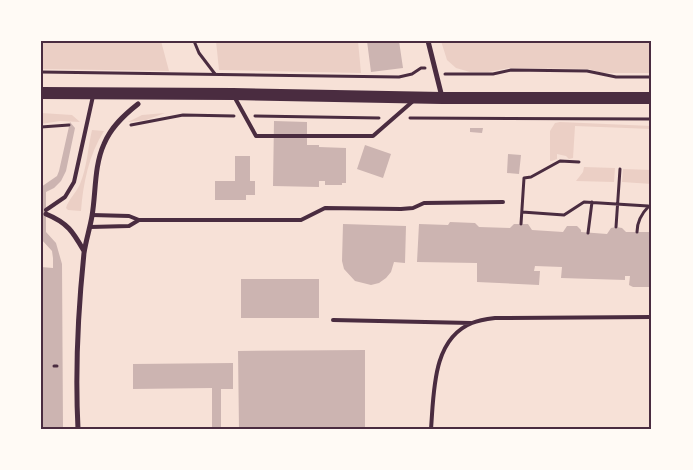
<svg xmlns="http://www.w3.org/2000/svg" width="693" height="470" viewBox="0 0 693 470" font-family="Barlow,sans-serif">
	<rect width="100%" height="100%" fill="#f7e1d7"/>
	<path fill="#ebcfc5" d="M41,41H161L169,71L41,69Z
		M216,41H358L361,73L219,70Z
		M441,41H652V73H602L589,69L509,68L488,72H470L456,68L447,60Z
		M41,113L72,115L80,122L60,121L41,124Z
		M165,113L146,120L128,122L142,115Z
		M560,122L652,126V129L575,126L573,158L569,159L566,156L557,154V159L552,161H550V131L555,123Z
		M92,130L104,131C89,154 83,184 81,211L68,210L66,208C68,200 76,193 80,184C87,168 88,147 92,130Z
		M584,167L615,168L614,182L576,181L583,172Z
		M623,169L652,170V184L622,182Z"/>
	<path fill="#ccb4b1" d="M367,41H399L403,68L371,72Z
		M274,121L307,122V145H319V147L346,148V183H342V185H325V181H319V187L273,186Z
		M70,122L75,128L66,171L61,181L54,188L46,192V232L56,243L62,264L63,429H41V267L53,268V258L52,251L41,239V187L57,176L59,171Z
		M470,128H483L482,133L470,132Z
		M365,145L391,154L383,178L357,169Z
		M508,154L521,155L519,174L507,173Z
		M235,156H250V181H255V195H246V200H215V181H235Z
		M450,222L475,223L479,227L510,228L514,224H528L532,230L563,232L567,226H577L581,230V232L607,234L611,228L616,227L622,228L626,232H651L652,287H633L629,285L630,276H625V280L561,278L562,267L535,266L534,271H540L539,285L477,282V263L417,262L419,224L448,225Z
		M343,224L406,226L405,263L394,262L391,272L386,278L379,283L371,285L355,281L344,269L342,261Z
		M241,279H319V318H241Z
		M365,350V429H239L238,351Z
		M233,363V389H221V429H212V388L133,389V364Z"/>
	<g fill="none" stroke-linecap="round" stroke-linejoin="round">
		<path stroke="#4a2c40" stroke-width="3" d="M194,41L199,53L215,74
			M41,72L399,77L412,74L421,68H425
			M445,74H493L511,70L587,71L616,77H652
			M255,116L379,118
			M410,118L652,119
			M131,125L183,115L234,116
			M41,127L69,125
			M522,212L564,215L584,202L648,206L652,208
			M521,224L524,178L531,177L560,161L579,162
			M616,227L620,169
			M637,232C637,222 642,213 649,206
			M588,233L592,202
			M54,366H57"/>
		<path stroke="#4a2c40" stroke-width="4" d="M235,98L256,136H373L412,102
			M46,210L65,197L74,182L93,96
			M139,220H301L325,208L401,209L413,208L424,203L503,202
			M90,227L129,226L139,220L129,216L92,215
			M333,320L471,323
			M431,429C434,393 432,339 472,323C479,320 487,319 495,318L652,317"/>
		<path stroke="#4a2c40" stroke-width="5" d="M428,41L442,97
			M46,214C68,223 73,232 84,251
			M78,429C75,370 78,311 84,253C86,240 90,228 92,216C96,193 94,166 104,144C111,127 124,115 138,104"/>
		<path stroke="#4a2c40" stroke-width="12" d="M41,93L233,94L442,98H652"/>
	</g>
	<rect width="693" height="470" fill="none" stroke="#fffaf5" stroke-width="85"/>
	<rect x="42" y="42" width="608" height="386" fill="none" stroke="#4a2c40" stroke-width="2"/>
</svg>
